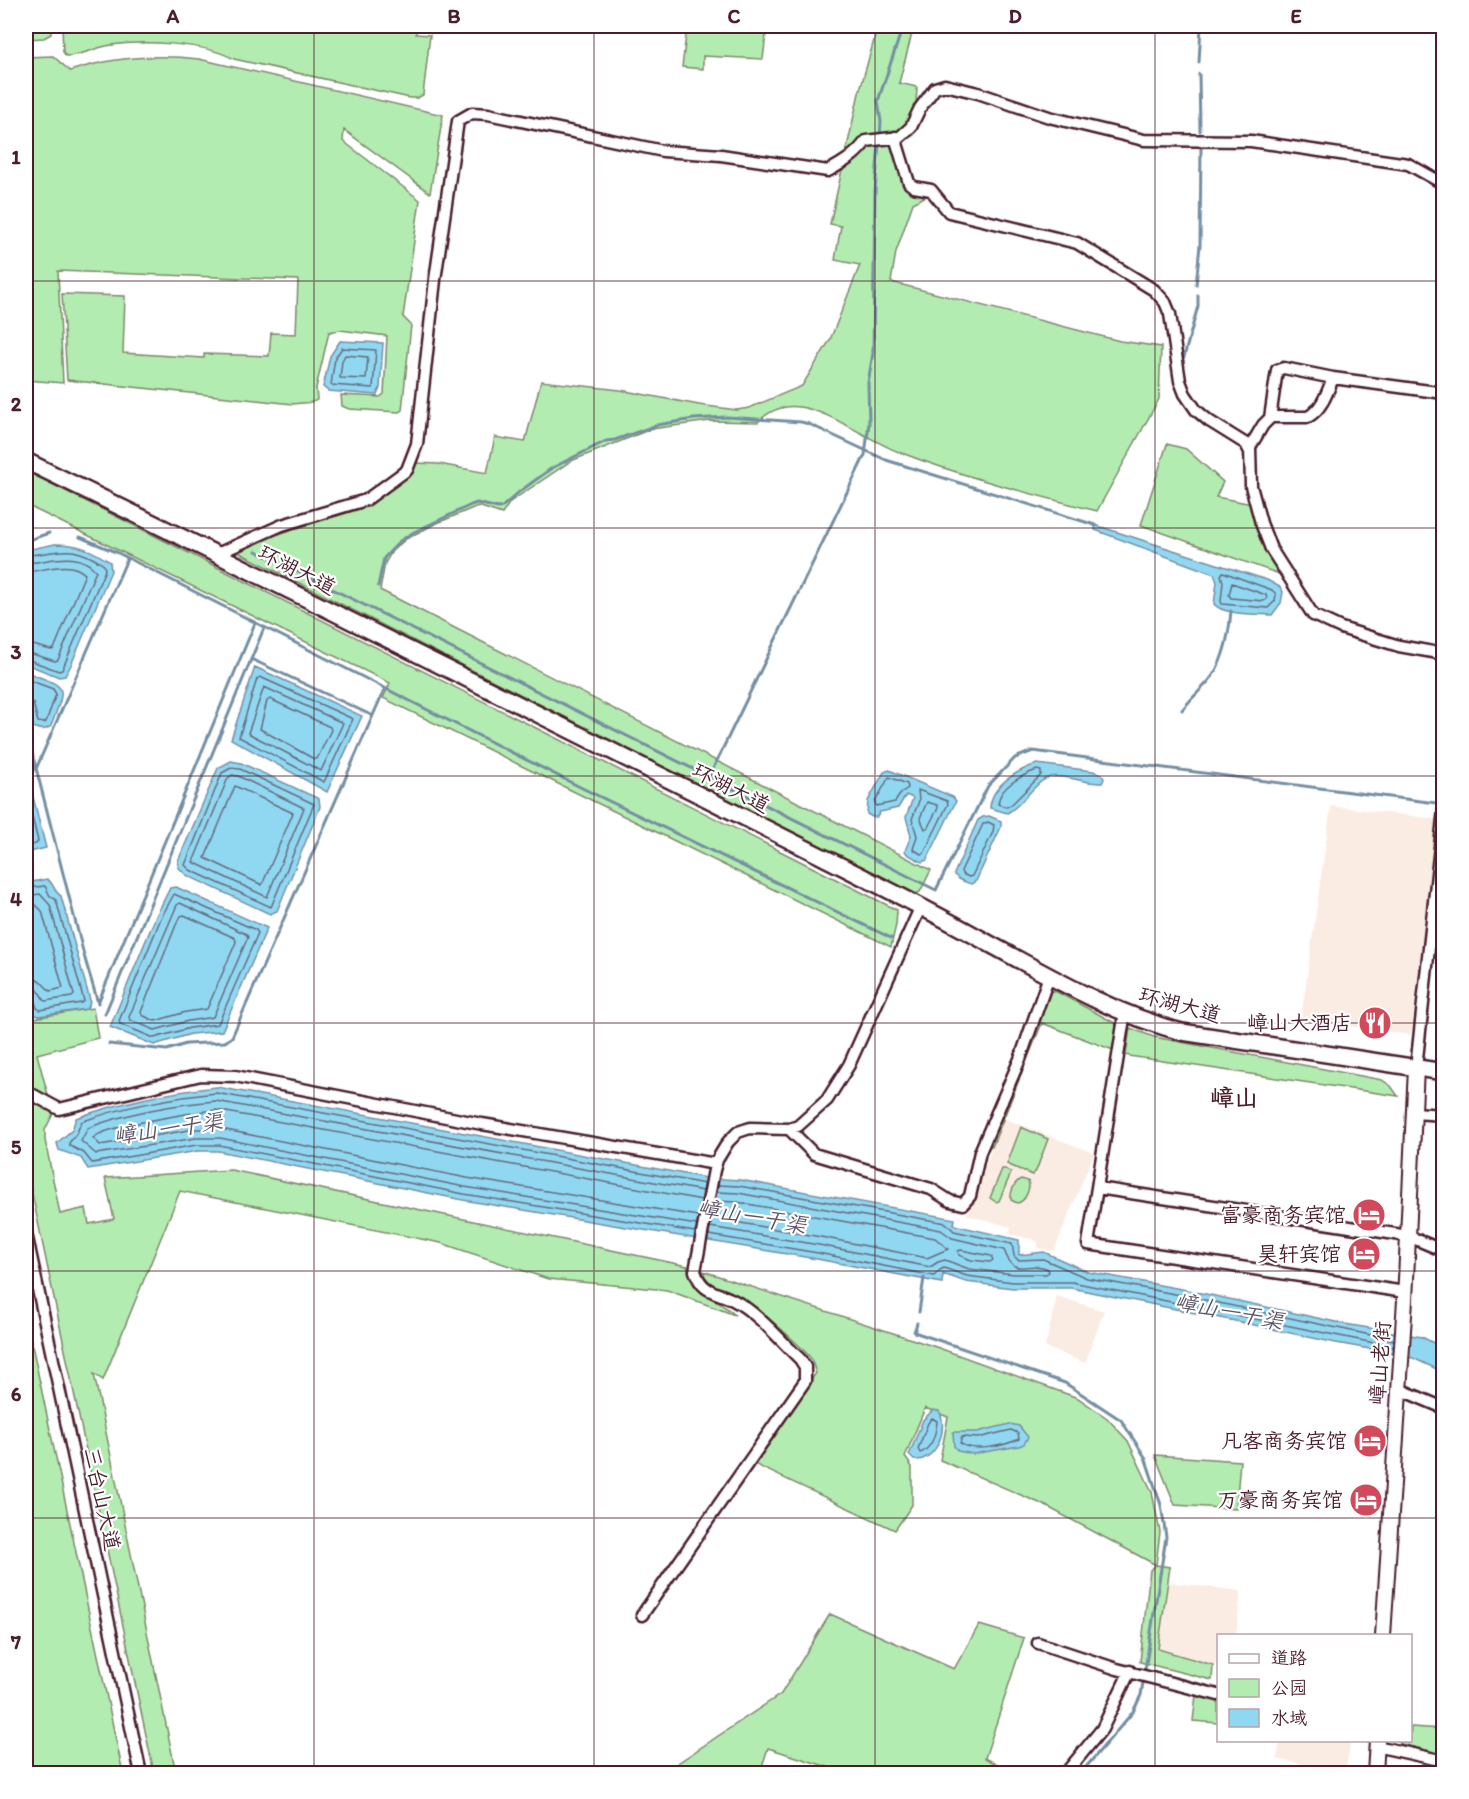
<svg xmlns="http://www.w3.org/2000/svg" width="1469" height="1799" viewBox="0 0 1469 1799" font-family="Itim,'LXGW WenKai TC',sans-serif">
	<rect width="100%" height="100%" fill="#fff"/>
	<filter id="ink" filterUnits="userSpaceOnUse"><feTurbulence type="fractalNoise" baseFrequency=".0167" numOctaves="2"/><feDisplacementMap in="SourceGraphic" scale="12" xChannelSelector="R" yChannelSelector="G"/><feConvolveMatrix kernelMatrix="1 2 1 2 8 2 1 2 1" color-interpolation-filters="sRGB"/></filter>
	<g filter="url(#ink)">
		<path fill="#faece2" d="M1331,806L1436,819L1411,1035L1301,1019Z
			M1003,1118L1094,1153L1054,1251L1038,1248V1242L1032,1239L1009,1234L1011,1227L967,1215Z
			M1057,1296L1104,1311L1085,1363L1045,1347Z
			M1168,1582L1241,1591L1236,1635L1218,1636V1665L1207,1664L1158,1649Z
			M1280,1741H1351L1345,1772L1277,1759Z"/>
		<path fill="#b3ecb0" stroke="#7e866e" stroke-width="1.5" d="M26,26H51V34L44,38L26,39Z
			M62,26H417L416,34L430,35L423,95L417,98H410L234,59C203,42 141,40 106,46C93,49 79,56 66,56L63,52Z
			M677,26H767L763,59L703,56V69L682,67L687,27Z
			M878,26H914L899,83L917,87L914,135L894,147C900,179 896,183 928,195L913,203L896,252L891,282L1120,341L1161,347L1159,399L1097,511C1031,494 964,477 899,452C870,441 828,410 799,407C783,405 769,411 758,422L710,421L651,429L571,461L510,502L502,514L478,506L435,524L406,539L392,551L385,563L380,590L931,870L920,892L916,894L236,551L269,537L362,508L411,474L415,463L439,464L487,473L495,437L525,442L541,381L620,390L699,405L737,410L749,408L802,386L830,340L860,265L835,260L841,226L830,224L859,93Z
			M53,56L70,71C113,57 155,54 199,59L443,115L430,193L344,130L343,141L420,200L403,317L411,325L402,410L399,412L349,409L342,406L341,395L380,397L384,394L387,336L340,330L329,332L316,388L317,400C311,404 301,402 293,404L67,380L62,294L125,296L123,353L204,358V354L269,356L271,333L296,334L298,280L58,271L63,383L26,380V57Z
			M1167,444L1186,449L1223,482L1216,497L1252,504L1263,544L1279,574L1141,525Z
			M26,471L897,910L896,925L891,947L383,698L390,683L26,505Z
			M1050,991H1055L1115,1023L1117,1028L1113,1050L1042,1023L992,1147L987,1145L1047,994Z
			M26,1004L29,1019L93,1008L98,1038L37,1054L53,1114L45,1130V1140L60,1214L86,1208L89,1224L114,1219L105,1178L231,1170L687,1266C694,1296 715,1296 735,1315L667,1290L548,1279L441,1243L180,1191L103,1380L94,1374L176,1773H154L26,1165Z
			M1130,1028L1154,1037L1382,1080L1391,1086L1398,1096L1129,1056L1126,1055Z
			M1021,1127L1048,1139L1036,1171L1032,1175L1007,1164Z
			M1002,1169H1005L1011,1173L999,1201L996,1202L990,1198Z
			M1021,1179L1028,1181C1031,1189 1025,1202 1017,1203L1011,1200C1010,1193 1014,1182 1021,1179Z
			M703,1271L936,1347L1078,1398L1107,1418L1128,1441L1152,1492L1160,1532L1156,1565L1170,1567L1158,1649L1213,1665L1212,1680L1140,1662L1150,1570L1156,1565L1044,1505L940,1460L948,1417L925,1408L905,1457L912,1467V1505L895,1530L754,1464L816,1373C814,1368 813,1363 811,1359C805,1349 759,1309 748,1302C733,1291 708,1290 703,1271Z
			M26,1317L123,1773H26Z
			M1155,1455L1240,1461L1236,1509L1175,1505Z
			M830,1614L954,1669L979,1625L1024,1638L985,1758L1003,1767L1001,1773H847L768,1748L760,1773H663L781,1694Z
			M1196,1695L1218,1700V1723L1193,1721Z
			M1411,1727L1443,1729V1754L1401,1744L1399,1741L1410,1740Z"/>
		<path fill="#90d8f2" stroke="#748ea2" stroke-width="1.5" d="M340,341L383,343L380,388L377,395L328,391L323,387L330,356Z
			M1095,525L1267,580L1280,587L1283,592L1281,603L1272,615C1258,614 1222,615 1214,604L1217,582L1214,574L1095,530Z
			M55,544C78,544 90,549 110,562L111,571L71,665L65,676L59,677L26,664V550Z
			M255,667L362,716L327,792L231,739Z
			M26,672C68,688 67,683 51,726C45,731 40,730 33,727L26,695Z
			M231,761L241,763L319,799L320,807L277,911L270,914L186,875L179,868L178,861L218,768Z
			M1037,764L1093,771L1102,774L1104,779L1102,783C1086,784 1065,774 1050,777C1035,781 1022,806 1007,813L990,808C991,785 1018,770 1037,764Z
			M26,769L46,848L26,853Z
			M889,770L953,797L956,801L927,860L922,862L907,854L905,851L911,836L906,817L913,798L906,795L898,808L880,812L877,817H872L867,814L868,801L884,772Z
			M989,816L1001,821V827L976,881L971,884C965,882 957,880 954,874L978,820L983,817Z
			M47,879C54,883 53,891 61,896L90,1000L89,1006L86,1009L39,1016L33,1014L26,988V883Z
			M176,887L267,928L222,1031L191,1034L154,1045L110,1027L156,916L170,888Z
			M217,1087L706,1178L740,1180L955,1219L954,1225L1019,1240V1255L1044,1252L1088,1272L1187,1290L1345,1324L1422,1337L1443,1348V1372L1413,1358L1387,1352L1336,1343L1245,1323L1071,1288H1013L966,1282L943,1274L942,1283L817,1259L463,1200L218,1151H198L88,1169L81,1158L59,1150L57,1143L72,1130L76,1118C121,1102 169,1092 217,1087Z
			M933,1410L939,1411C949,1429 936,1462 914,1460L909,1455L923,1420Z
			M1010,1424L1019,1426L1028,1437L1024,1444L1019,1446L973,1454L958,1451L954,1446L953,1432H977Z"/>
		<g fill="none" stroke-linecap="round" stroke-linejoin="round">
			<path stroke="#66697b" stroke-width="1.5" d="M342,348L376,350L373,388L331,385L335,358Z
				M345,355L368,357L366,379L340,378L342,361Z
				M26,555C61,553 70,542 104,565L105,570L62,670L59,671L26,659
				M26,563C49,562 78,549 96,571L58,660L55,661L26,652
				M26,572C45,571 69,559 85,574L54,649L51,650L26,643
				M1223,572L1272,590L1276,594L1275,601L1268,608L1222,604L1221,601L1223,582L1221,575Z
				M1232,583L1266,595L1267,599L1264,601L1231,598L1229,595Z
				M260,677L353,719L324,782L239,737L257,679Z
				M26,679L53,689L56,694L46,722L44,723L38,722L33,703L26,700
				M264,687L343,723L321,771L248,733Z
				M270,699L330,727L331,730L317,759H314L260,729L267,701Z
				M231,768L240,769L314,804L271,907L190,870L185,865L222,773Z
				M1037,770L1041,771V775L1011,805L1006,807L998,804C999,787 1022,775 1037,770Z
				M232,775L238,776L304,808L267,897L193,862L228,778Z
				M889,777L907,784L908,788L902,792L895,802L876,806L875,802Z
				M235,786L293,813L262,885L205,858Z
				M918,790L947,801L948,804L924,853L921,854L913,849L917,836L912,819L919,801Z
				M26,793L38,841L36,844L26,846
				M927,802L937,805L938,808L928,827L925,829L920,818Z
				M988,822L994,825L993,832L972,876L969,877L962,874L961,871L983,824Z
				M26,888L45,886L50,896L56,900L84,1001L81,1003L40,1010L37,1008L33,996L26,993
				M174,894L256,930L258,933L218,1024L190,1028L154,1038L120,1024L119,1021L161,918Z
				M26,896L40,894L50,905L74,995L72,997L45,1001L37,989L26,986
				M180,903L246,934L248,937L213,1017L188,1021L155,1030L130,1020L129,1017L177,905Z
				M26,905L35,904L42,911L63,988L50,991L39,980L26,977
				M184,915L235,938L236,942L207,1009L186,1012L155,1021L142,1015L141,1012L176,925L181,916Z
				M718,1185L739,1186L946,1223L954,1231L1012,1244L1014,1256L1018,1260L1043,1259L1087,1278L1186,1296L1394,1340
				M698,1216L467,1178L221,1129H195L100,1145L93,1138C104,1126 196,1112 216,1110L702,1200
				M712,1218L821,1237L927,1258L948,1249L935,1238L737,1202L715,1201
				M697,1225L465,1187L220,1138H196L96,1154L81,1141L88,1128C126,1113 175,1104 216,1101L703,1191
				M710,1227L819,1245L930,1267L938,1262L945,1260L969,1269L1014,1274H1046L1049,1272L1048,1269C1027,1259 1015,1281 1004,1250L952,1238L941,1230L738,1193L717,1192
				M695,1232L464,1194L219,1145H197L92,1163L84,1153L70,1146L69,1143L77,1133L81,1122C120,1107 175,1097 216,1093L705,1184
				M709,1235L818,1253L934,1276L940,1270L944,1268L967,1276L1013,1282H1072L1394,1347
				M961,1250L991,1256L993,1260L990,1262L971,1260L959,1255L958,1251Z
				M932,1418L937,1421C936,1433 933,1448 920,1453L918,1449L928,1423Z
				M1011,1430L1018,1433L1019,1439C1004,1446 973,1453 960,1443L962,1437L978,1438Z"/>
			<path stroke="#748ea2" stroke-width="3" d="M1199,62L1201,26
				M1199,74L1200,131
				M880,136L881,122L878,101L903,26
				M1196,285L1200,245L1201,146
				M1184,357L1198,306V295
				M80,537L118,553L580,787L891,938
				M26,541L49,533
				M256,551L936,890L988,786L1015,758L1033,751L1444,804
				M378,586L384,558L400,541L414,532L471,505L477,503L498,508L502,507L519,492L552,468L606,441L615,440L657,425L694,419L727,417L801,422L809,424L886,460L1095,525
				M251,659L371,715
				M1182,710C1190,700 1199,691 1208,682C1224,663 1229,635 1231,611
				M26,729L85,959L98,1003L255,623
				M36,769L127,559
				M709,777L865,455L869,423L868,383L873,353L875,191L879,143
				M105,1014L264,628
				M109,1044L167,1050L186,1044L225,1042L232,1037L385,688
				M919,1312L924,1278
				M917,1323L914,1332L1065,1383L1121,1420L1145,1457L1161,1505L1166,1537L1141,1695L1133,1712L1080,1774"/>
			<g stroke="#4a1f2b" stroke-width="15">
				<path id="minor" d="M895,137L909,183L914,187L931,190L949,212L1077,243L1154,290L1165,302L1170,314L1180,381L1185,394L1196,410L1209,421L1246,444L1250,452
					M1444,393L1333,378C1327,393 1322,409 1308,417H1271L1263,425L1250,447L1251,486L1261,523L1271,549L1313,615L1341,628L1399,646L1444,654
					M1270,418L1277,370L1284,368L1333,378
					M217,554L282,525L366,500L407,470L417,444L435,280L458,121L472,113L488,114L663,151L721,155L828,171C843,163 856,155 866,141L900,137L911,127L920,108L935,88L945,85L978,93L1049,117L1144,140L1251,141L1408,164L1444,184
					M1125,1012L1088,1244L1405,1292
					M1416,1068L1444,809
					M26,1091L59,1109L201,1075L235,1076L482,1124L716,1164
					M1414,1113L1444,1115
					M789,1129L814,1154L931,1189L950,1201L963,1204L970,1196L980,1152L1020,1059L1049,976
					M1098,1188L1408,1236L1444,1251
					M26,1233L141,1774
					M1399,1389L1444,1408
					M642,1615L805,1381V1367L800,1359C781,1341 757,1312 733,1300C715,1291 702,1293 695,1271L714,1170L717,1160L728,1142L738,1132L750,1128L789,1129L798,1126L827,1100L849,1065L921,906
					M1038,1643L1117,1669L1218,1695
					M1376,1746L1444,1761
					M1065,1774L1102,1729L1130,1671"/>
			</g>
			<g stroke="#4a1f2b" stroke-width="18">
				<path id="tertiary" d="M1383,1636L1405,1300L1416,1068
					M1375,1774L1377,1740"/>
			</g>
			<g stroke="#4a1f2b" stroke-width="20">
				<path id="secondary" d="M26,461C294,591 560,725 827,859C881,886 935,913 988,943C1049,976 1113,1014 1182,1032L1444,1072"/>
			</g>
			<use href="#minor" stroke="#fff" stroke-width="10"/>
			<use href="#tertiary" stroke="#fff" stroke-width="14"/>
			<use href="#secondary" stroke="#fff" stroke-width="15"/>
		</g>
	</g>
	<path fill="none" stroke="#4a1f2b" stroke-width="1.5" stroke-opacity="0.55" d="M314,26V1774M594,26V1774M875,26V1774M1155,26V1774M26,281H1444M26,528H1444M26,776H1444M26,1023H1444M26,1271H1444M26,1518H1444"/>
	<defs>
		<g id="restaurant-disc" transform="scale(1.725)"><circle r="9.5" fill="#d1495b" stroke="#fff"/><path d="M-5-6h1v4h1v-4h1v4h1v-4h1v5L-1.5 .5V6h-2V.5L-5-1ZM5-6V6H3V1.5H1.5Q1.5-4 5-6Z" fill="#fff"/></g>
		<g id="hotel-disc" transform="scale(1.725)"><circle r="9.5" fill="#d1495b" stroke="#fff"/><path d="M-6-4.5h1.5V1H6V5H4.5V3h-9V5H-6ZM-4 0a1.8 1.8 0 1 1 3.6 0ZM.5 0V-2.5h3Q6-2.5 6 0Z" fill="#fff"/></g>
	</defs>
	<g fill-rule="evenodd">
		<use href="#restaurant-disc" x="1375" y="1023"/>
		<use href="#hotel-disc" x="1369" y="1215"/>
		<use href="#hotel-disc" x="1364" y="1254"/>
		<use href="#hotel-disc" x="1370" y="1441"/>
		<use href="#hotel-disc" x="1366" y="1500"/>
	</g>
	<g text-anchor="middle" stroke-width="4.5" stroke-linejoin="round" paint-order="stroke">
		<g font-size="21" fill="#4a1f2b" stroke="#fff">
			<text transform="translate(297 570) rotate(27)" y="7">环湖大道</text>
			<text transform="translate(731 788) rotate(27)" y="7">环湖大道</text>
			<text transform="translate(1180 1005) rotate(15)" y="7">环湖大道</text>
			<text transform="translate(1380 1363) rotate(-86)" y="7">嶂山老街</text>
			<text transform="translate(102 1499) rotate(78)" y="7">三台山大道</text>
		</g>
		<g font-size="21" fill="#4a1f2b" stroke="#fff" text-anchor="end">
			<text x="1352" y="1030">嶂山大酒店</text>
			<text x="1346" y="1222">富豪商务宾馆</text>
			<text x="1341" y="1261">昊轩宾馆</text>
			<text x="1347" y="1448">凡客商务宾馆</text>
			<text x="1343" y="1507">万豪商务宾馆</text>
		</g>
		<g font-size="22" font-style="italic" fill="#5f5667" stroke="#fff">
			<text transform="translate(168 1128) rotate(-8)" y="8">嶂山一干渠</text>
			<text transform="translate(752 1216) rotate(10)" y="8">嶂山一干渠</text>
			<text transform="translate(1229 1311) rotate(11)" y="8">嶂山一干渠</text>
		</g>
		<g font-size="24" font-weight="bold" fill="#4a1f2b" stroke="#fff">
			<text x="1234" y="1106">嶂山</text>
		</g>
	</g>
	<rect width="1469" height="1799" fill="none" stroke="#fff" stroke-width="66"/>
	<rect x="1217" y="1634" width="195" height="108" fill="#ffffff" stroke="#b7a5aa" stroke-width="1.5"/>
	<rect x="1229" y="1654" width="30" height="9" fill="#ffffff" stroke="#b7a5aa" stroke-width="1.5"/>
	<text x="1271" y="1664" font-size="18" fill="#4a1f2b">道路</text>
	<rect x="1229" y="1679" width="30" height="18" fill="#b3ecb0" stroke="#b7a5aa" stroke-width="1.5"/>
	<text x="1271" y="1694" font-size="18" fill="#4a1f2b">公园</text>
	<rect x="1229" y="1709" width="30" height="18" fill="#90d8f2" stroke="#b7a5aa" stroke-width="1.5"/>
	<text x="1271" y="1724" font-size="18" fill="#4a1f2b">水域</text>
	<rect x="33" y="33" width="1403" height="1733" fill="none" stroke="#4a1f2b" stroke-width="2"/>
	<g font-size="20" text-anchor="middle" font-weight="bold" fill="#4a1f2b">
		<text x="173" y="23">A</text>
		<text x="454" y="23">B</text>
		<text x="734" y="23">C</text>
		<text x="1015" y="23">D</text>
		<text x="1296" y="23">E</text>
		<text x="16" y="164">1</text>
		<text x="16" y="411">2</text>
		<text x="16" y="659">3</text>
		<text x="16" y="906">4</text>
		<text x="16" y="1154">5</text>
		<text x="16" y="1401">6</text>
		<text x="16" y="1649">7</text>
	</g>
</svg>
